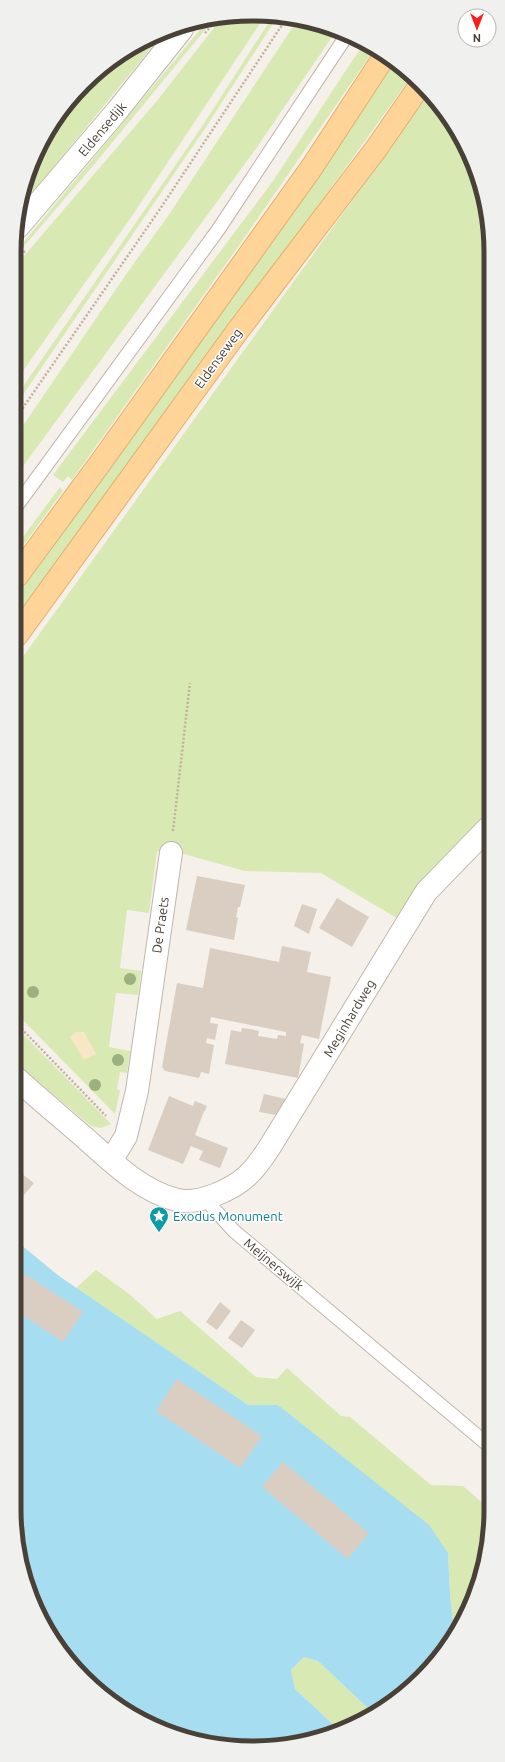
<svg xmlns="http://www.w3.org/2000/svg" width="505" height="1762" viewBox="0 0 505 1762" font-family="Ubuntu,sans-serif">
	<rect width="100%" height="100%" fill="#f5f0ea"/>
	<path fill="#d8e9b3" d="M209,19H214L92,167L18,253V249Z
		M221,19H263L132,216L18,378V263L156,102Z
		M271,19H276L204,130L18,402V394L201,128Z
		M298,19L336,31L255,150L18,473V433L127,273L168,216Z
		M159,38L31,195L19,209L54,120L120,54Z
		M364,43L374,50L240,244L72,480L68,476L63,482L53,475L273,181Z
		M394,64L411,77L17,623V596L296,207Z
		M429,94L467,147L489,222L488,813L429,879L400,920L321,873L245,871L184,854L157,851L149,913L127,910L120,968L141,971L138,995L116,993L109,1047L130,1051L127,1073L120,1072L117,1089L120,1091L115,1114L16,1013L17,665Z
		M60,487L63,491L17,554V545Z
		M16,1027L111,1124L101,1128L91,1126L16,1063Z
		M96,1270L128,1293L157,1319L180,1311L256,1377L277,1379L287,1368L341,1416L350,1417L431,1485L463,1486L487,1507L486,1556L459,1629L454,1634L450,1593L448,1553L278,1405H248L76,1288Z
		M304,1657L318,1661L372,1712L339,1730L295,1689L291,1670Z"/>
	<path fill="#f8e7c6" d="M76,1032H84L96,1054L84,1060L70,1037Z"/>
	<path fill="#a7ddf1" d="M15,1240L59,1276L248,1405H278L429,1525L448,1553L450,1593L454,1634L398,1699L372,1712L318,1661L304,1657L291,1670L295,1689L339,1730L329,1735L237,1747L147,1723L73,1667L32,1601L14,1509Z"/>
	<path fill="#dacdc2" d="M197,876L245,885L240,907H238L236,917L238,918L234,940L186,930Z
		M337,898L369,917L352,947L319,928Z
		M302,904L317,909L309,934L294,926Z
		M282,946L311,952L307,972L331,977L319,1039L302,1035L300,1043L304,1044L298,1078L225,1064L231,1030L241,1032L242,1028L250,1029L259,1031L258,1036L277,1039L278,1035L286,1036V1032L211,1017L210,1023L218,1024L215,1040L207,1038L206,1043L214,1045L209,1074L201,1072L199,1078L165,1071L162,1067L177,983L203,988L210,948L279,962Z
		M264,1094L286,1099L277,1115L259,1112Z
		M169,1096L193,1106L195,1101L207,1106L205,1111H204L195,1135L228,1148L220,1168L199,1160L203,1151L191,1146L183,1164L148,1150Z
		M22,1174L34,1183L18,1202L15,1200V1182Z
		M25,1274L83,1312L63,1342L15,1310V1290Z
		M220,1302L231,1311L217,1330L206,1322Z
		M241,1320L255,1330L242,1348L228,1338Z
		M177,1379L262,1436L240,1468L156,1411Z
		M283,1462L369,1533L348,1559L262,1487Z"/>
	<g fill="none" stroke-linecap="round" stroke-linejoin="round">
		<g stroke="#c1b7ac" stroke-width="15">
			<path id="service" d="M18,504L218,230L347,35
				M205,1199L234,1231L487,1444"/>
		</g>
		<g stroke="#c1b7ac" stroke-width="24">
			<path id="minor" d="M18,227L117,111L182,29
				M16,1078C38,1098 62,1118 85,1138C112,1162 141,1191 177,1200C198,1205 232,1190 247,1176C257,1167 264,1156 271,1145L426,892L488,828
				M111,1161L126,1136L137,1091L171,853"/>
		</g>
		<g stroke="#e5ae68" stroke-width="24">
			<path id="primary" d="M17,576L101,462L312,167L384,57
				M17,635L236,333L376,149L421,84"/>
		</g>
		<path stroke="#c3b09d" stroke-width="2.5" stroke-dasharray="2 2" stroke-linecap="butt" d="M205,33L217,19
			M18,258L25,251
			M18,415L160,209L286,19
			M173,831L190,683
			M16,1023L106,1116"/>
		<use href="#service" stroke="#fff" stroke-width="13"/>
		<use href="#minor" stroke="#fff" stroke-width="22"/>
		<use href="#primary" stroke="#ffd499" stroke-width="22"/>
	</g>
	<g fill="#9cb080">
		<circle cx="130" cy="979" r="6"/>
		<circle cx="33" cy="992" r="6"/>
		<circle cx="118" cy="1060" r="6"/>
		<circle cx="95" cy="1085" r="6"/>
	</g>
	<defs>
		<g id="sight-pin" transform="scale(1)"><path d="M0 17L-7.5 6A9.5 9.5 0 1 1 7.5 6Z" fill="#0f9aa8" stroke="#fff"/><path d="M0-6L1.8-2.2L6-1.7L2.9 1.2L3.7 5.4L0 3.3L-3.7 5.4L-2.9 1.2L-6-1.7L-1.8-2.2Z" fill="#fff"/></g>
	</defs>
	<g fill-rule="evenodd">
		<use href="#sight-pin" x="159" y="1216"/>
	</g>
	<g text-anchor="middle" stroke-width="3" stroke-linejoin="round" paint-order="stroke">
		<g font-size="13" fill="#494038" stroke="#fff">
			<text transform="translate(102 129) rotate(-50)" y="5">Eldensedijk</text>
			<text transform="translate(218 358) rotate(-54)" y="5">Eldenseweg</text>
			<text transform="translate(160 925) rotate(-82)" y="5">De Praets</text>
			<text transform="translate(349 1018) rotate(-59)" y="5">Meginhardweg</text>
			<text transform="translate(274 1264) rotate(40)" y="5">Meijnerswijk</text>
		</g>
		<g font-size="13" fill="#0d838f" stroke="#fff" text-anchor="start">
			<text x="173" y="1221">Exodus Monument</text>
		</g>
	</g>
	<path d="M0 0H505V1762H0ZM252 21H253A231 231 0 0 1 484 252V1510A231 231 0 0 1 253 1741H252A231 231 0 0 1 21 1510V252A231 231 0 0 1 252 21Z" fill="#f0f0ef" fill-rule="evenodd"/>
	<path fill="none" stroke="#494038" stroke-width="5" d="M252 21H253A231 231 0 0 1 484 252V1510A231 231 0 0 1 253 1741H252A231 231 0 0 1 21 1510V252A231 231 0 0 1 252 21Z"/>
	<g transform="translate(477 28) rotate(180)"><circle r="19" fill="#ffffff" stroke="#b6b3af"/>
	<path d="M0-3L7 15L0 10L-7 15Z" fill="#fb1e1b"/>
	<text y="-6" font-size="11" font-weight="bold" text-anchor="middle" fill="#494038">N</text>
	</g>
</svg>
